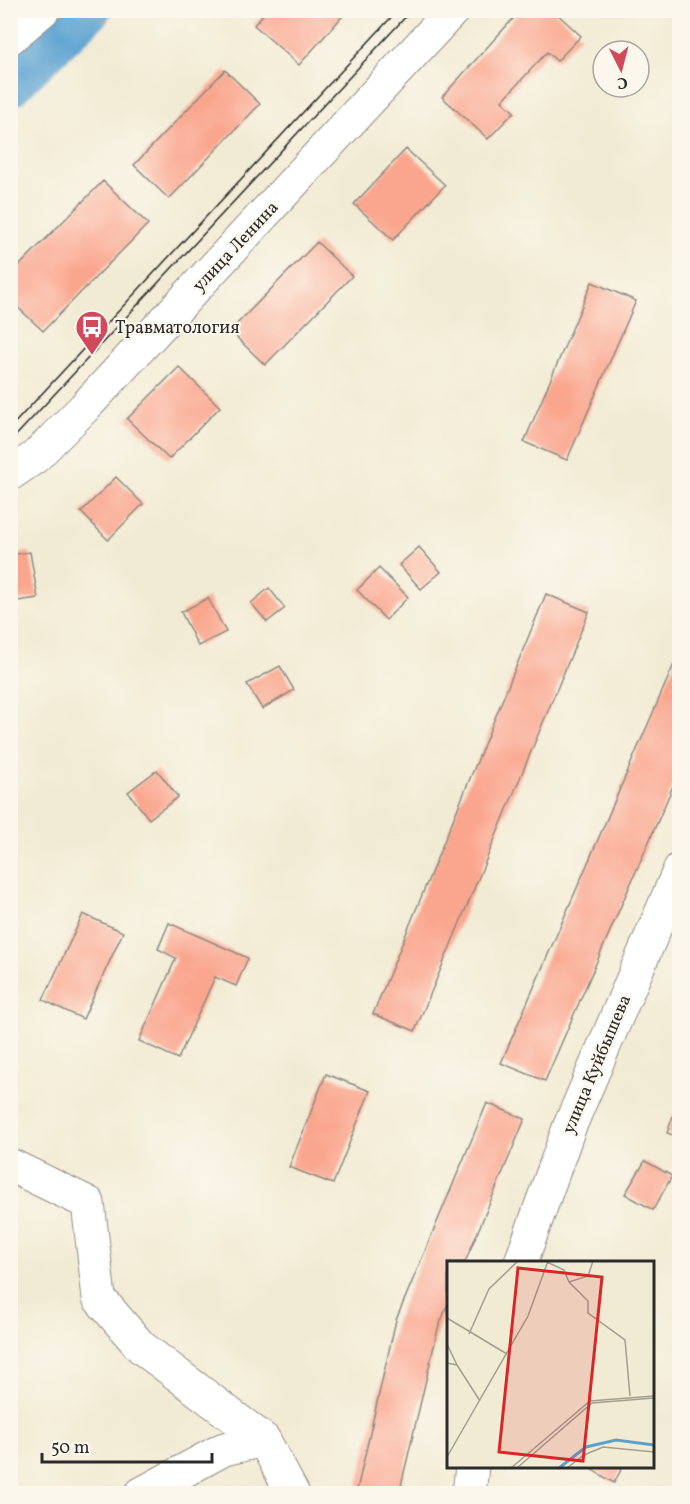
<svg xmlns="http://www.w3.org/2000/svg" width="690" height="1504" viewBox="0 0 690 1504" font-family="Vollkorn,serif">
	<rect width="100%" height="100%" fill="#fbf7ec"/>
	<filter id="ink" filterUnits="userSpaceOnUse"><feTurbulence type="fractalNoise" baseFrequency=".0167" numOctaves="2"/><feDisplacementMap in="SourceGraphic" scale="12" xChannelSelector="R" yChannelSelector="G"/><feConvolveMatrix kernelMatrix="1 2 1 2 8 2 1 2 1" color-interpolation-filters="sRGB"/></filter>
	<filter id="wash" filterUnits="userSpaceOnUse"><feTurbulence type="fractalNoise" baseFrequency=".008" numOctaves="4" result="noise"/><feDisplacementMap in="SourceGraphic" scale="24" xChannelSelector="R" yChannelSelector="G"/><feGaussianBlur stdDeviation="1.35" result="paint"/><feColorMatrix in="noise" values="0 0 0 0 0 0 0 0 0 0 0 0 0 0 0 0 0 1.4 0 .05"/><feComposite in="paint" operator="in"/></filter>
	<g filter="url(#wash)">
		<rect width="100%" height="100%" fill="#f2ebd4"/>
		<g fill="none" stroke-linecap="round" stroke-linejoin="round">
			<path stroke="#5aa1d0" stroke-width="40" d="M10,87L91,10"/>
		</g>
		<g id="blocks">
			<path fill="#faa68e" d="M267,10H348L299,65L254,25Z
				M521,10H553L581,36L557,61L547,52L502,101L514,112L488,139L442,97Z
				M225,70L260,104L169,199L134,165Z
				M406,149L445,185L393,240L354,204Z
				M103,181L148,224L43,331L10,300V275Z
				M317,242L352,276L265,365L230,331Z
				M592,282L636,301L567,460L524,442Z
				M10,352L17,358L10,364Z
				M179,367L220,407L169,459L127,419Z
				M116,477L143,504L108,540L81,512Z
				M419,547L441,572L421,589L399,565Z
				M30,552L38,598L10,602V555Z
				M379,568L408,597L386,620L357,590Z
				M269,588L285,608L267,622L251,603Z
				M546,594L589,612L415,1031L373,1014Z
				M208,598L226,632L198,646L181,612Z
				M678,655H680V770L545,1081L501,1063Z
				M280,666L294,690L262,709L247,684Z
				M157,770L178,797L149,819L128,792Z
				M83,914L123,932L83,1019L43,1000Z
				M169,923L248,958L236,986L215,977L178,1059L139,1041L176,958L158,949Z
				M326,1074L370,1091L333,1184L289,1167Z
				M487,1103L525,1119L465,1262H448V1303L438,1329L399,1494H356L396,1320Z
				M674,1113L680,1115V1137L667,1133Z
				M645,1161L672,1176L653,1210L625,1194Z
				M586,1466H623L614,1483Z"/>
		</g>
	</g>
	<g filter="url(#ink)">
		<use href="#blocks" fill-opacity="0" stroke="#8e8b80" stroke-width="1.5"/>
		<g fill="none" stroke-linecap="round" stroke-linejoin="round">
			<g stroke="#8e8b80" stroke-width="35">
				<path id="minor" d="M10,38L43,10
					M10,1165L88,1203L99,1298L141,1347L264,1440L293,1494
					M141,1494L224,1449L264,1440"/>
			</g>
			<g stroke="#8e8b80" stroke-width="35">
				<path id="major" d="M10,474L35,457L84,408L453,10
					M521,1262L569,1128L680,869
					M469,1494L472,1466"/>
			</g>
			<use href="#minor" stroke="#fff" stroke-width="33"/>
			<use href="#major" stroke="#fff" stroke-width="33"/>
			<path stroke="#2b2b2b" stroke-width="1.5" d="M10,428L398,10
				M10,442L412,10"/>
		</g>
	</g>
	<defs>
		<g id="bus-pin" transform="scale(1.725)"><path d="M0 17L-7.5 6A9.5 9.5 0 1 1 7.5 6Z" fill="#d1495b" stroke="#fbf7ec"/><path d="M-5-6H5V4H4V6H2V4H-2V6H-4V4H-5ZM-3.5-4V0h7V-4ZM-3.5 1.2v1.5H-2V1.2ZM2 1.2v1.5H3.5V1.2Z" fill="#fff"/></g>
	</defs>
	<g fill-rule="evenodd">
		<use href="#bus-pin" x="92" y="327"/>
	</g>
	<g text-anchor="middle" stroke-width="4.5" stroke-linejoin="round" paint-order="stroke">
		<g font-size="18" fill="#2b2b2b" stroke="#fbf7ec">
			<text transform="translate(235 246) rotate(-47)" y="6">улица Ленина</text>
			<text transform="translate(596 1064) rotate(-67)" y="6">улица Куйбышева</text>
		</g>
		<g font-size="18" fill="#2b2b2b" stroke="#fbf7ec" text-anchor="start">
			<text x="115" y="333">Травматология</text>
		</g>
	</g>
	<g transform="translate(447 1261)">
		<rect width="207" height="207" fill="#f2ebd4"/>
		<path fill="none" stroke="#5aa1d0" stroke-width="3" d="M112,207L139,186L169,179L207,184"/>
		<path fill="none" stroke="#a29e90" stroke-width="1.5" d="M100,1L117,9L122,21L141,40V52L178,79L183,135M122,21L141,15L146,0M0,57L60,93M22,73L42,28L71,0M0,83L10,104M0,102L10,104L33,140M0,196L81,55L101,0M64,207L143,140L207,135M70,207L145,142L207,137M120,207L137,194L156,186L207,191"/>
		<path fill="#d62828" fill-opacity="0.15" stroke="#d62828" stroke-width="3" d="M71,7L155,16L136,200L52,191Z"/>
		<rect width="207" height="207" fill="none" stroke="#2b2b2b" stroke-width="3"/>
	</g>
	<rect width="690" height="1504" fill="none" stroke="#fbf7ec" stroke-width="36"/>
	<g transform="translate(621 69) rotate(174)"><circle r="28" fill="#fbf7ec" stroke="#a8a59f" stroke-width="1.5"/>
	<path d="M0-4.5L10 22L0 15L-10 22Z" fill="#d1495b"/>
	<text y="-9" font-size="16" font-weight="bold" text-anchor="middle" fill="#2b2b2b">С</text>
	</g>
	<path d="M42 1453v9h170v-9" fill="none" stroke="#2b2b2b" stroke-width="3"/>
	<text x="51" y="1453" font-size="18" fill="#2b2b2b" stroke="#fbf7ec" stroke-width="4.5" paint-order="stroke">50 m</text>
</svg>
